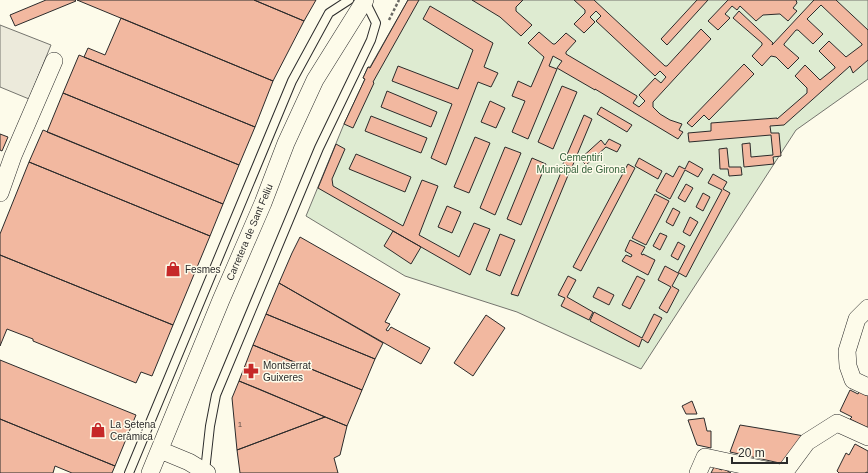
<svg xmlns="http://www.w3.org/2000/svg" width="868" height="473" viewBox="0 0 868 473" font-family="Arial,sans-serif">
	<rect width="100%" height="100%" fill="#fdfbea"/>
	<path fill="#deebd1" stroke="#74746e" d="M408,0H868V79L796,130L641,369L517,312L405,276L306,216L344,124L365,79L363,78L368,67H370Z"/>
	<path fill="#eceadb" stroke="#74746e" d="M0,25L51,45L29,99L0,87Z"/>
	<path fill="#f2b8a0" stroke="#2b2b2b" d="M46,0H75L76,1L15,26L10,15Z
		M77,0H254L304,21L273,81Z
		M254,0H316L304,21Z
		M408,0H419L373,82L374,83L353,128L344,124L365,79L363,78L368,67L370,68Z
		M472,0H523L516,7V11L532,25L521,36L500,17Z
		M574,0H594L665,66H667L701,29L711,39L653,102V107L660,114L670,120L682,124L679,130L683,132L678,139L595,89V90L557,68L562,61L553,56L549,66L557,69L528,139L512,132L525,101L512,96L518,81L531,87L544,57L528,43L539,32L553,44H555L566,33L576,41L566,52V54L637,96V97L633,103L639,107L645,101L639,95L655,78L661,83L666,77L660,71L655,76L596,21L601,16L596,11L590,17L595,22L584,33L574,24L585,13V10Z
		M697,0H708L667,45L661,39Z
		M728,0H796L797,3L793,8L797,11L788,21L780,14H779L763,15L756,21L740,6L737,10L732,6L725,14L730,18L718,30L708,21Z
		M814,0H836L868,30V60L853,73L850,66L784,125L770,126L771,133H779L781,156L773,157L774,164L744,167L743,156L742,144L750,143L751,157L773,155L771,135L689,142L688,133L711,131V123L777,118V119L807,93V88L795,76L805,65L820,80L835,68V67L819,51L829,41L846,57L862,45V44L821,5L807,19L823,34L813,44L798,30H796L784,44V45L799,58L788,69L776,57L771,56L762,66L752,56L762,45V43L733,18L739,11L773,43L772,45Z
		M430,6L493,43L484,67L498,73L491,87L478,82L446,165L431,158L452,104L392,81L398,66L458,89L473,50L423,19Z
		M121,18L273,81L255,127L84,57L88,48L105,55Z
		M79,55L255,127L239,165L63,93Z
		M744,64L754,74L709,120L704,115L692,127L687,123Z
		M562,86L577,92L553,149L538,142Z
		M387,91L437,112L431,127L381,107Z
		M63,93L239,165L223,204L47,132Z
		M490,101L505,108L496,128L481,122Z
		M601,107L632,125L627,132L597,114Z
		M584,115L592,119L572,167L563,164Z
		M371,116L427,138L421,153L365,131Z
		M43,130L223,204L210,236L29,162Z
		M0,134L8,137L2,151L0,150Z
		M475,137L490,143L469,193L454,187Z
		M609,139L621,145L617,152L606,147L586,165L580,159L601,140L605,145Z
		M336,144L345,149L332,179L333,186L403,226L422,180L438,186L419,235L459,257L474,223L490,229L470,275L318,188Z
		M505,147L521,153L495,215L480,208Z
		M727,148L729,167H741L742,175L729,176L728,169H720L719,149Z
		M356,154L411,177L405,192L349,169Z
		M532,158L546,164L521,225L507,219Z
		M639,158L662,171L658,179L635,166Z
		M689,161L703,169L698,177L685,170L670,199L656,191L666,173L673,177L679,166L685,169Z
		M29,162L210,236L173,325L0,255V234Z
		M628,164L635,168L581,271L573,267Z
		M562,170L569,173L518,296L511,294Z
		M713,174L727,182L723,189L730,193L686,277L679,273L672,286L679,290L667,313L659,308L671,287L658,280L665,266L678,273L722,190L708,183Z
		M686,184L693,188L685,202L678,198Z
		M703,193L710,197L703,211L696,207Z
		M655,194L669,201L646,245L632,238Z
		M447,206L461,212L452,233L438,227Z
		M673,208L680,212L673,226L666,222Z
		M690,217L698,222L690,236L683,232Z
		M393,231L421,247L411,264L384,246Z
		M660,233L667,236L660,250L653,246Z
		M500,234L515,240L500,276L486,270Z
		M300,237L400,294L385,322L390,324L386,330L388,331L391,327L430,348L421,364L279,283L292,253Z
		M630,240L645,247L641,254L643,255V254L655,260L648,275L622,261L626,255L631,257L632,255L625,251Z
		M678,242L685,246L678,260L671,256Z
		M0,255L173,325L152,376L141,372L136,383L33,341V339L7,329L0,346Z
		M568,276L576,280L567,297L593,312L589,320L561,306L565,298L558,295Z
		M637,276L645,280L630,309L622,305Z
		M279,283L383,343L375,359L266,314Z
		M598,287L614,295L609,305L593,297Z
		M594,312L642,338L654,314L662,318L648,343L642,339L639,347L590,321Z
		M266,314L375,359L362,390L253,345Z
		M486,315L505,328L473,376L454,363Z
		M253,345L362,390L347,426L239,381Z
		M0,360L136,415L115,466L0,419Z
		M239,381L259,389L325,417L237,450L232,398Z
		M850,390L858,394L860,390L868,394V428L850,419L852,417L840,411Z
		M692,401L697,414H686L682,406Z
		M325,417L347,426L340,455L334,458L338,473H240L237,450Z
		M704,418L707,431H711V448L697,445L688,420Z
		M0,419L115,466L112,473H72L55,466L53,473H0Z
		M740,425L782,432L804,436L784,464L730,452Z
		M855,444L868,451V473L866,472V473H839L837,471L846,453L849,455Z
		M714,467L722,470V468L731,473H711Z"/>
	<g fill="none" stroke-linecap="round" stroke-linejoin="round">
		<g stroke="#2b2b2b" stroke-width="10">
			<path id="lane" d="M205,471L210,426L216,395L319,148L371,40L376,23L365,1
				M129,473L292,81L329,13L349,0"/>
		</g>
		<g stroke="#2b2b2b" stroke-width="18">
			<path id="street" d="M0,193L13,156L54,61
				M868,308L857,319L847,351L848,366L853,380L868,387
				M160,450L189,462L207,473
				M150,473L221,300L263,203L286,143L315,80L365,0
				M698,473L705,457L780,473
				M784,473L807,442L837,423L868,437"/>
		</g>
		<path stroke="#6a6964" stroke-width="2.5" stroke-dasharray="3 2" stroke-linecap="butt" d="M389,20L399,0"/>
		<use href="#lane" stroke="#fdfbea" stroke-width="8"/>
		<use href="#street" stroke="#fdfbea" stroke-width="17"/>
	</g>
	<defs>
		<g id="shop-bare" transform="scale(1.2)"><path d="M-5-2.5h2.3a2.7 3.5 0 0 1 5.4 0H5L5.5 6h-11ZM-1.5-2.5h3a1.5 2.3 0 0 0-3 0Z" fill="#c62828" stroke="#fdfbea" stroke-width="2.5" paint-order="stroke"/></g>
		<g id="pharmacy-bare" transform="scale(1.2)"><path d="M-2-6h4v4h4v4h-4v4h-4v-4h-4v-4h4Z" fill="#c62828" stroke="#fdfbea" stroke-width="2.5" paint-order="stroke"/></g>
	</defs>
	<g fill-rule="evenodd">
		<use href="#shop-bare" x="173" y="269"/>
		<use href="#pharmacy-bare" x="251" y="371"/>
		<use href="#shop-bare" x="98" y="430"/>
	</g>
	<g text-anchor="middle" stroke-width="3" stroke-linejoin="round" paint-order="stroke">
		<g font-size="8" fill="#5d4e48">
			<text x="240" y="427">1</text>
		</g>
		<g font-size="10" fill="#34623c" stroke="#fdfbea">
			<text x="581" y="161">Cementiri<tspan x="581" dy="12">Municipal de Girona</tspan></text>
		</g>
		<g font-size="10" fill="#2b2b2b" stroke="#fdfbea">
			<text transform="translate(249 232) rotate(-67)" y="4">Carretera de Sant Feliu</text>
		</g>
		<g font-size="10" fill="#2b2b2b" stroke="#fdfbea" text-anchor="start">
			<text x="185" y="273">Fesmes</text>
			<text x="263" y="369">Montserrat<tspan x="263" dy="12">Guixeres</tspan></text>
			<text x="110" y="428">La Setena<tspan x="110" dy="12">Ceràmica</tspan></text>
		</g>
	</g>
	<path d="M732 457v6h55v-6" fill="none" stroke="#2b2b2b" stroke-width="2"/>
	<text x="738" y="457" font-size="12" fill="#2b2b2b" stroke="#fdfbea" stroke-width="3" paint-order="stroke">20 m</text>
</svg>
